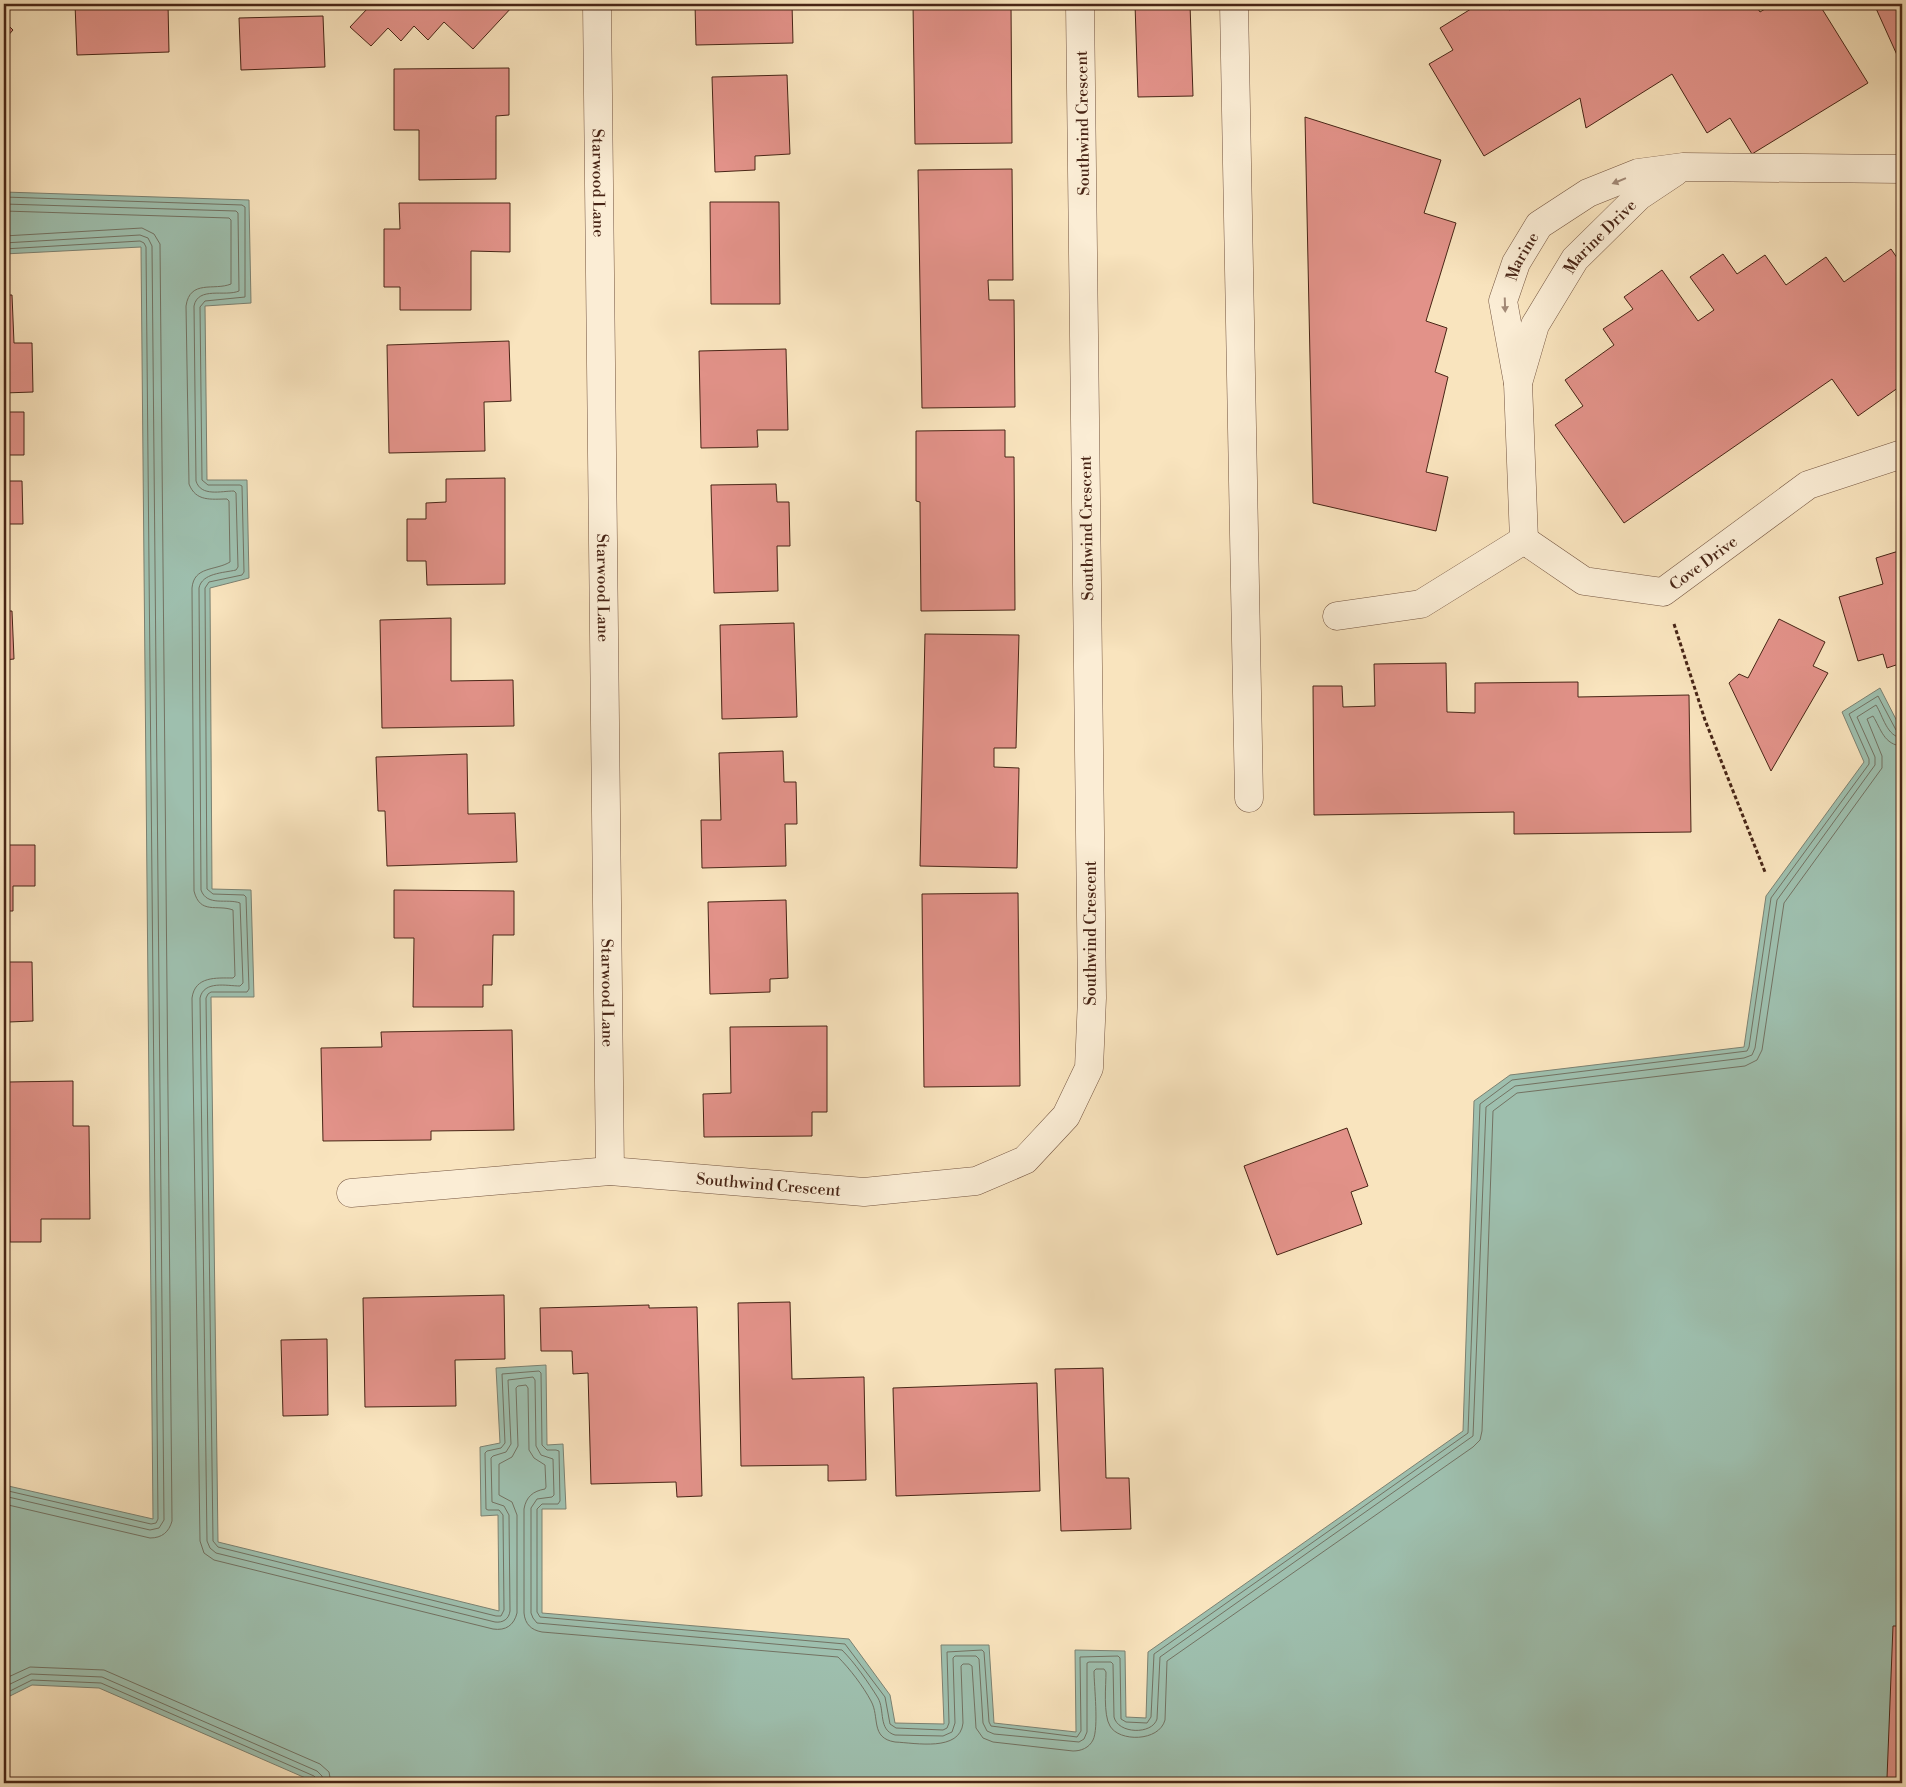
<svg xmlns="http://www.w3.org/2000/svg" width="1906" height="1787" viewBox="0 0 1906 1787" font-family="'Libre Bodoni',serif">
	<rect width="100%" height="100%" fill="#f9e4be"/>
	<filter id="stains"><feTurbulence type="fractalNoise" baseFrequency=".004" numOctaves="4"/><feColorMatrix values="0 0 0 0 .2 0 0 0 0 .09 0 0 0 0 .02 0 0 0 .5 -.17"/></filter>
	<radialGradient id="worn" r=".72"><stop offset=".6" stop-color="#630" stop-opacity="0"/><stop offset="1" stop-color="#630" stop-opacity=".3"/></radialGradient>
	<path fill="#9ebfae" stroke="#7c8171" d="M4,192L249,200L251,303L205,306L207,480H247L249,578L210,588L212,889L251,890L254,997H211L218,1542L499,1611L498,1515L481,1516L480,1447L500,1443L496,1368L546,1365L547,1445L563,1444L566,1509H542V1613L849,1639L890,1695L895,1723L944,1724L941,1645H989L994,1723L1076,1732L1075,1650L1125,1651L1126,1717L1146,1718L1148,1652L1463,1431L1474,1101L1510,1075L1744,1047L1766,896L1864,762L1842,712L1880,688L1902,731V1783H317L99,1688L32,1685L4,1699V1485L153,1519L141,247L4,254Z"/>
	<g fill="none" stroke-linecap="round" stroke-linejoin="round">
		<path stroke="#737262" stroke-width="1" d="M4,197L242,205L245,207V297L205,301L200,307L202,480L208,485H240L242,486L244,572L242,575L209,582L205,588L207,889L213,894L244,895L246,897L249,989L247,992H211L208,994L206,998L213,1541L218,1547L496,1616H501L504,1610L503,1515L499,1510H488L486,1509L485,1453L487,1451L501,1448L505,1443L502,1374L539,1371L541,1373L542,1445L547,1450H556L559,1451L560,1501L558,1504H542L537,1509V1612L540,1617L845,1644L885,1697L890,1724L896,1728L943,1730L947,1728L949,1723L947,1652L982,1650L984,1652L989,1722L991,1726L1077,1737L1081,1731L1080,1657L1118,1656L1120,1658L1121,1719L1126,1722L1147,1723L1151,1717L1154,1654L1468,1433L1480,1104L1512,1080L1747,1051L1749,1047L1771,898L1869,764V759L1849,714L1878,696L1896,730L1902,732
			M4,204L236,211L238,213L239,291C225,297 198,286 194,306L196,481C201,497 221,491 234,491L236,493L238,567L236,570C223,573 202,573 199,588L201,890C207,907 227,898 240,903L243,983L240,986C227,986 204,980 200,998L207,1541L210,1548L216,1553L495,1622C503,1623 509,1619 510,1611L509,1515L504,1506L492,1502L491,1458L493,1456L506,1452L511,1444L508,1380L533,1377L535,1380L536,1446L541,1455L553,1459L554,1495L552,1497L537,1499L531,1508V1613L533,1618L537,1623L842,1650C855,1663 868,1682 878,1698C885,1710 878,1730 895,1735L943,1736L952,1732L955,1723L953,1658L955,1656H976L979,1659L983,1723L987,1731L994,1734L1079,1742L1084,1739L1087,1732V1663L1089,1662H1111L1113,1664L1114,1717C1118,1734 1152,1735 1157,1719L1160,1657L1473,1436L1486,1107L1515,1086L1744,1058L1752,1055L1755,1048L1777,900L1875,765V757L1857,717L1876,705C1883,716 1887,737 1902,738
			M4,211L229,218L231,220V284C214,291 190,279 186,306L189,484C196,502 211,499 227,499L229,501L230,562C215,571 194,566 192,588L194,891C200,915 217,904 233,910L235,976L233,978C216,978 195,976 192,998L200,1541L204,1553L214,1560L493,1629C506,1631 514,1625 517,1613V1515L512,1502L499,1495V1464L512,1457L518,1446L516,1388L518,1386L526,1385L528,1388L529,1450L534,1458L545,1465L546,1487L545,1489C533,1491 526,1497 524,1509V1613C525,1624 531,1630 542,1632L838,1657C850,1669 863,1686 871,1701C880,1717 870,1738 895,1742C916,1743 960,1752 963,1723L961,1666L963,1664H969L972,1666L976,1728L983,1738L993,1742L1073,1751C1081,1751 1089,1748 1093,1740C1099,1728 1094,1686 1094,1671L1096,1669H1104L1106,1672C1106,1685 1103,1715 1110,1726C1119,1742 1159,1742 1165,1720L1167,1661L1473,1447L1480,1440L1482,1431L1493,1111L1517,1093L1745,1066L1757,1060L1762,1050L1784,903L1882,768V756L1867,719L1873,716C1881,729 1884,745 1902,746
			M4,236L142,228L154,234L160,244L172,1521C169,1532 162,1538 150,1538L4,1504
			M4,243L140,235L148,238L152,246L164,1520L159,1528L150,1530L4,1496
			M4,249L140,241L144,243L146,247L158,1519L156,1523L151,1524L4,1490
			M4,1679L30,1667L104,1670L320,1764L329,1772L331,1783
			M4,1687L31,1674L102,1677L317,1771L322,1776L324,1783
			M4,1694L32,1680L101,1683L314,1776L317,1779L318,1783"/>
	</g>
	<path fill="#e29289" stroke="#482516" d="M75,4H168L169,52L77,55Z
		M363,4H510L513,6L473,49L444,22L428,40L414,26L401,41L388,28L371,46L350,27L368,8Z
		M695,4H792L793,43L696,45Z
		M913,4H1011L1012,143L915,144Z
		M1135,4H1190L1193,96L1138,97Z
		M1479,4H1505L1509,10L1519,4H1572L1574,7L1579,4H1700L1702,7L1708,4H1755L1760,12L1773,4H1819L1868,83L1752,154L1730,118L1707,133L1672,74L1586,128L1580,98L1484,156L1429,64L1453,50L1440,28Z
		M1874,4H1902V66Z
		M323,16L325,67L241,70L239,18Z
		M4,21L13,30L4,40Z
		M509,68V115L496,116V179L419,180V130H394V69Z
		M787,75L790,154L755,156V170L715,172L712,77Z
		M1305,117L1441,160L1424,213L1456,223L1426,321L1447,328L1435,372L1448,377L1426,472L1448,477L1436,531L1313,503Z
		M1012,169L1013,280H988L989,300H1014L1015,407L922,408L918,170Z
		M710,202H779L780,304H711Z
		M399,203H510V252L471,251V310H400V287H384V229H400Z
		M1891,249L1902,265V385L1858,416L1832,379L1624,523L1555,425L1583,406L1565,380L1614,345L1603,329L1633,309L1624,297L1662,270L1698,321L1714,310L1690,277L1723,254L1737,274L1765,255L1786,285L1826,257L1844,282Z
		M4,295H12L14,343H32L33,392L4,393Z
		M509,341L511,401L484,402L485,451L389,453L387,345Z
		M786,349L788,430H757L758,447L701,448L699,351Z
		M4,412H24V455H4Z
		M1005,430V457H1014L1015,610L921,611L920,502L916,501V431Z
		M505,478V584L427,585L426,561H407V519H426V503L446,502V479Z
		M4,481H22L23,524H4Z
		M776,484L777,502H789L790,546H777L778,591L714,593L711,485Z
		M1902,550V663L1887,668L1883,654L1858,661L1839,597L1883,584L1876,558Z
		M4,611H12L14,659L4,660Z
		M451,618V681L513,680L514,726L382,728L380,620Z
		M1779,619L1825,642L1813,666L1828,673L1771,771L1729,683L1739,674L1748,678Z
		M794,623L797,717L722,719L720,625Z
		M925,634L1019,635L1016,748H994V767L1019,768L1017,868L920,866Z
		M1446,663L1447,712L1475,713V683L1578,682V697L1689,695L1691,832L1514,834V812L1314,815L1313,686H1342L1343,707L1375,706L1374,664Z
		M783,751L784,782H796L797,824H785L786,866L702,868L701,820H721L719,753Z
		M467,754L468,814L515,813L517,862L387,866L385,811H378L376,757Z
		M4,845H35V886H13V911H4Z
		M394,890L514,891V935H493L492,985H483V1007H413L414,938H394Z
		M1018,893L1020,1086L924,1087L922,894Z
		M786,900L788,978L770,979V992L710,994L708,902Z
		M4,938H9V962H32L33,1021L9,1022V1045H4Z
		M827,1026V1112H812V1136L704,1137L703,1094L731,1093L730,1027Z
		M512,1030L514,1130L431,1131V1140L323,1141L321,1048L382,1047L381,1032Z
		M73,1081V1126H89L90,1219H41V1242H10L8,1082Z
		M1347,1128L1368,1186L1351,1192L1362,1224L1277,1255L1244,1166Z
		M504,1295L505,1359L455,1360L456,1406L365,1407L363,1298Z
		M790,1302L792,1379L864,1377L866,1480L828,1481V1465L741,1466L738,1303Z
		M649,1305V1308L697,1307L702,1496L677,1497L676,1482L591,1484L588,1373L573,1374L572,1351H541L540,1308Z
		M327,1339L328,1415L283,1416L281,1340Z
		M1103,1368L1106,1478H1129L1131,1529L1061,1531L1055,1369Z
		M1037,1383L1040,1491L896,1496L893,1388Z
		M1893,1626H1902V1779L1887,1778Z"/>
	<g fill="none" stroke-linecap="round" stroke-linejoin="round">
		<g stroke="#745540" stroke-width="29">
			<g id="minor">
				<path id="s1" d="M597,4L610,1171"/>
				<path d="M1234,4L1249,798"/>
				<path id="s2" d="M1518,383L1503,301L1516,263L1539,225L1588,193L1638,173L1683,167L1902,169"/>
				<path id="s3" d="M1524,540L1518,383L1535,325L1575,259L1639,196L1675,172"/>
				<path id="s4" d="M1524,540L1584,581L1663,592L1808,485L1902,454"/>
				<path d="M1337,616L1421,604L1524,540"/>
				<path id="s5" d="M351,1193L610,1171L864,1192L976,1181L1025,1160L1066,1116L1089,1068L1092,998L1080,4"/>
			</g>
		</g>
		<path stroke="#482516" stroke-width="3" stroke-dasharray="4 2.5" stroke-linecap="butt" d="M1674,624L1705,720L1765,872"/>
		<use href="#minor" stroke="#fbedd5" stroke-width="28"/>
	</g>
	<defs><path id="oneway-solid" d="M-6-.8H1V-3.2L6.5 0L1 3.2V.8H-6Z" transform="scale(1.25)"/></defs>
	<g fill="#a28976">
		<use href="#oneway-solid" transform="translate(1619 181) rotate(158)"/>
		<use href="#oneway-solid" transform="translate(1505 305) rotate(88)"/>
	</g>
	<g text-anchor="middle" stroke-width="4.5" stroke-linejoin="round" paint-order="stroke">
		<g font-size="16" fill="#482516" stroke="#fbedd5">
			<text transform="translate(1082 123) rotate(-91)" y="6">Southwind Crescent</text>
			<text dy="6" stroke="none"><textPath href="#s1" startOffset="179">Starwood Lane</textPath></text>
			<text dy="6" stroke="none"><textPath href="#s3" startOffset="328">Marine Drive</textPath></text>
			<text dy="6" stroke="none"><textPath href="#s2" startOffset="132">Marine</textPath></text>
			<text transform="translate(1086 528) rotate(-91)" y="6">Southwind Crescent</text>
			<text dy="6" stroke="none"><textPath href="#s4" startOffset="202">Cove Drive</textPath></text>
			<text dy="6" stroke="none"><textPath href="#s1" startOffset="584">Starwood Lane</textPath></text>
			<text transform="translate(1090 933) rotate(-90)" y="6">Southwind Crescent</text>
			<text dy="6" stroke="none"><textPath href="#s1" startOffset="989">Starwood Lane</textPath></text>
			<text dy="6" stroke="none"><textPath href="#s5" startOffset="419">Southwind Crescent</textPath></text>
		</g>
	</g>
	<rect width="1906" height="1787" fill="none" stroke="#f9e4be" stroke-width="20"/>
	<rect x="5" y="5" width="1896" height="1777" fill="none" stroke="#482516" stroke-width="2.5"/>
	<rect x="10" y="10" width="1886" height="1767" fill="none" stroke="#482516"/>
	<rect width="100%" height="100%" filter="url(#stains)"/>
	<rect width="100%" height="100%" fill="url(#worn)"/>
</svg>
